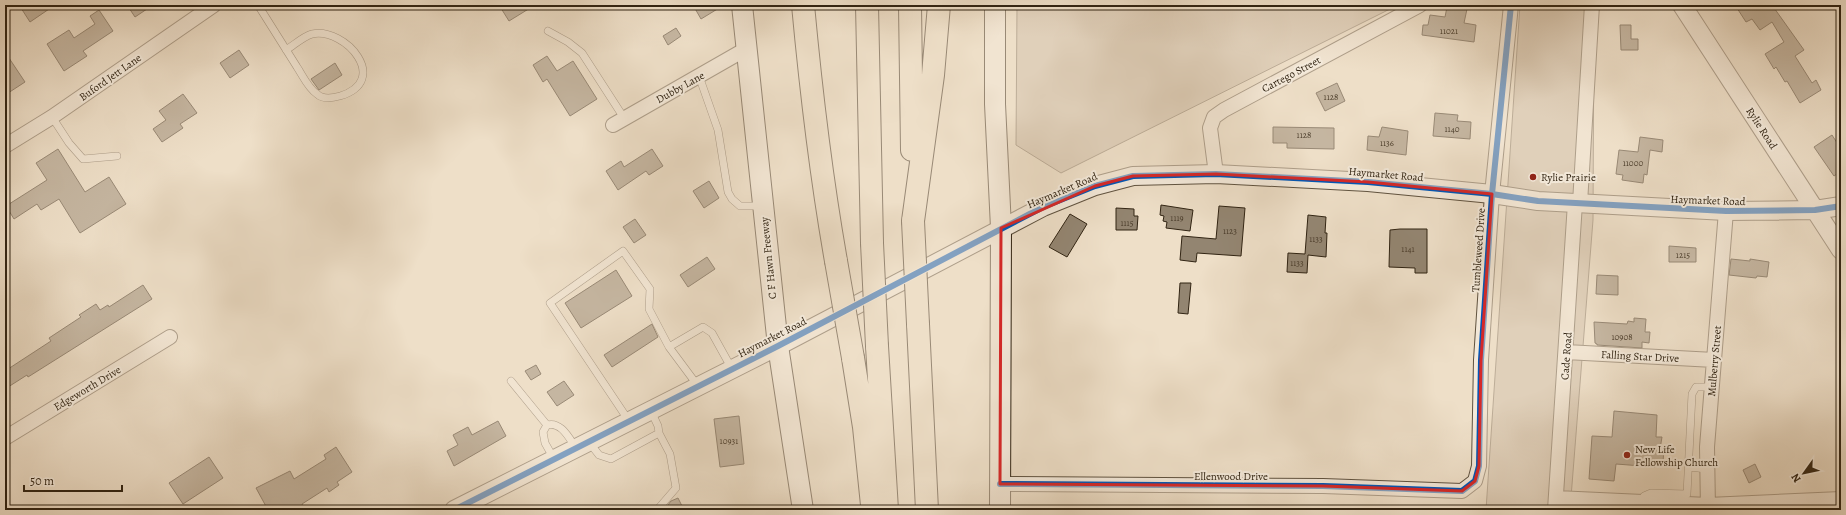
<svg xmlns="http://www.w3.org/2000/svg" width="1846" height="515" viewBox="0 0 1846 515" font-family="Alegreya,serif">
	<rect width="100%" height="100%" fill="#eedfc8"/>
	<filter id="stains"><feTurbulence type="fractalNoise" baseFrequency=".005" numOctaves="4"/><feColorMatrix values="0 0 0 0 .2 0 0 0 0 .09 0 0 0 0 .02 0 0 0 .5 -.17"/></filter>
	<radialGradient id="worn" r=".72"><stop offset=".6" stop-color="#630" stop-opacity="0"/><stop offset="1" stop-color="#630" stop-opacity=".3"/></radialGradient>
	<path fill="#cebfa9" stroke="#80725e" d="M1017,5H1398L1061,173L1016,145Z
		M1520,5H1594L1593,220L1570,510H1486Z"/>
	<path fill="#938571" stroke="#312413" d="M26,5H55L30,22L21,8Z
		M127,5H153L135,17Z
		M499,5H535L509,21Z
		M693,5H724L701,19Z
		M1735,5H1772L1804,50L1795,56L1812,83L1816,80L1821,90L1800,103L1787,81L1785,82L1776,67L1774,69L1765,54L1784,42L1772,22L1760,30L1752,19L1746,22Z
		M1447,7L1467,9L1464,23L1476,25L1474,42L1422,35L1423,25H1428L1430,15L1445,17Z
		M99,10L113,31L83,51L87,56L64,71L47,44L69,30L74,38L95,24L90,16Z
		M1620,25H1631V39H1638V50H1621Z
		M676,28L681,36L668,45L663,36Z
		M239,50L249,65L230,78L220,63Z
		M5,52L25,82L5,95Z
		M547,56L557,71L573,61L597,99L570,116L547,79L543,82L533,65Z
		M335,63L342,75L319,90L311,79Z
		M1337,83L1345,101L1325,111L1316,93Z
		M183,94L197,113L180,124L183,128L162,142L153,129L166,120L159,111Z
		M1435,113L1458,115L1457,121L1471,122L1470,139L1433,136Z
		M1273,127L1334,128V149L1287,148V143H1273Z
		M1382,127L1408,131L1406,155L1367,150L1368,136L1379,137Z
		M1832,135L1841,149V171L1834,176L1814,147Z
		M1640,137L1663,140L1662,152L1650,150L1647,175L1644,174L1643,183L1622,180L1623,175L1616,174L1619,150L1638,152Z
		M58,149L85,192L109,177L126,204L80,233L59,199L41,210L37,204L14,219L6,206L47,180L36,163Z
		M652,149L663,166L649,175L646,171L618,190L606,171L621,161L624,167Z
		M709,181L719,198L704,208L693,191Z
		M1161,205L1193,210L1190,231L1166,228L1167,222L1163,221L1164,216L1160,215Z
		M1219,206L1245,208L1241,256L1197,253L1196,262L1180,260L1182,236L1216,239Z
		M1116,208L1134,209V216H1138L1137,230H1116Z
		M1070,214L1087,224L1067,257L1049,247Z
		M1308,215L1326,217L1325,233H1327L1326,257L1308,255L1307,273L1287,272L1288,253L1305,254Z
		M635,219L646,235L634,243L623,227Z
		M1400,229H1427V273H1415V268L1389,267L1390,230Z
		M1669,246L1696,248V262H1669Z
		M707,257L715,269L688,287L680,275Z
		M1731,259L1750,261V259L1769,262L1767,277L1757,276L1756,278L1729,275Z
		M616,270L632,296L581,328L565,303Z
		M1597,275L1618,276V295L1596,294Z
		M1180,283H1191L1188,314L1178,313Z
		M143,285L152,299L28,377L27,375L5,389V371L51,341L49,338L81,317L79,315L96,304L100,310L108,305L109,307Z
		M1634,318L1646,319L1645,332H1650L1649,343L1642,342V348L1597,345V344L1595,343L1594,322L1627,324L1628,321L1634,322Z
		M652,324L658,337L612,367L604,355Z
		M536,365L541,374L531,380L525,371Z
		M564,381L574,395L557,406L547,392Z
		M1614,411L1657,415L1656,437H1662L1660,449H1664L1663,462L1656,461L1655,467L1616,464L1614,481L1589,479L1592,436L1612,437Z
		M739,416L744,464L720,467L714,419Z
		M498,421L506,436L454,466L447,451L458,445L453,435L468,427L472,435Z
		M336,447L352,472L337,482L339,485L329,492L327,488L302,504L305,510H268L256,488L290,471L294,479L326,459L324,455Z
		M209,457L223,478L183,504L169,483Z
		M1755,464L1761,477L1749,483L1743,470Z
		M678,498L684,510H664L671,501Z"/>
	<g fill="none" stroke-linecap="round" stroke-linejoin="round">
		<g stroke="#605340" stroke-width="8">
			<path id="service" d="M258,5C271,26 284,46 297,67C303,76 308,88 317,94C323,100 333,98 340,96C391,81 346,27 312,34C304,36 294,45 286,50
				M548,31L568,42L582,53L624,118
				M699,76L718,130L728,192L732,199L740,206H763
				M52,117L69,143L83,159L117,156
				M669,347L703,327L712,333L732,369
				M511,381L547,425
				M629,421L550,303L623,251L650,289L649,309L669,347L698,386
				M589,442L599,455L611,459L659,433L658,426L651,411
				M554,459L545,443L543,432L547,425C561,421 569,438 576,448
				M1689,467L1707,469
				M1644,502V496L1651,493L1687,494L1692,394L1696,387H1712
				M657,510L676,488L670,454L659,433"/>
		</g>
		<g stroke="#605340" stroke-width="16">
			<path id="minor" d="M613,125L746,49
				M5,146L52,117L214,5
				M1216,174L1210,128L1214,117L1224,110L1420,5
				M1580,203L1592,5
				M1566,352L1714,360
				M5,438L170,337
				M1000,484L1323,486L1462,491L1475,481L1479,466L1481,360L1492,194L1511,5
				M1556,498L1708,505L1841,499
				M1555,510L1575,203
				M1708,510L1707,447L1726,211"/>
		</g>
		<g stroke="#605340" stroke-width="20">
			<path id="tertiary" d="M1682,5L1841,250
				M454,510L778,346L1043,207L1095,186L1133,176L1216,174L1368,182L1492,194L1538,201L1726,211L1815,210L1841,206"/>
		</g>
		<g stroke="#312413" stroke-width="22">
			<path id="secondary" d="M742,5L778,346L803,510
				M995,5V104L1001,228L1000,510"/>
		</g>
		<g stroke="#312413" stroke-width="24">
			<path id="motorway" d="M803,5C811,91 821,176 836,261
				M867,5L872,243
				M910,5L912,150
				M913,221L933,75L939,5
				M918,324L927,510
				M877,346L887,510
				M853,358L864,427L872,505"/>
		</g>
		<use href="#service" stroke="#f4eadb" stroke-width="7"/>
		<use href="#minor" stroke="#f4eadb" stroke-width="14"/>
		<use href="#tertiary" stroke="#f4eadb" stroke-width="18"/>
		<use href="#secondary" stroke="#f4eadb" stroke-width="20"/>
		<use href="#motorway" stroke="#eedfc8" stroke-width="22"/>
		<g stroke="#312413" stroke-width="24" stroke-linecap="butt">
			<path id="motorway-bridge" d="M913,221L918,324
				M872,243L877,346
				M836,261L853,358"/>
		</g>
		<use href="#motorway-bridge" stroke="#eedfc8" stroke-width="22"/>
		<g stroke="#f4eadb" stroke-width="8">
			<path id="cycleway" d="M1000,484L1323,486L1462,491L1475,481L1479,466L1481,360L1492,194L1511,5
				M454,510L778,346L1043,207L1095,186L1133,176L1216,174L1368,182L1492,194L1538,201L1726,211L1815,210L1841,206"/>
		</g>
		<use href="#cycleway" stroke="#0057b8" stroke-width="6"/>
	</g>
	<path d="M0 0H1846V515H0ZM1216,174L1368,182L1492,194L1481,360L1479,466L1475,481L1462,491L1323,486L1000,484L1001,228L1095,186L1133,176Z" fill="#eedfc8" fill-opacity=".55" fill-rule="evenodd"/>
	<path fill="none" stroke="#d62828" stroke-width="3" stroke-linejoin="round" d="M1216,174L1368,182L1492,194L1481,360L1479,466L1475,481L1462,491L1323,486L1000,484L1001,228L1095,186L1133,176Z"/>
	<g fill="#8f2418" stroke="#f4eadb" stroke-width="1.5">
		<circle cx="1533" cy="177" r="4"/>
		<circle cx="1627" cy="455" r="4"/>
	</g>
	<g text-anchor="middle" stroke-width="4" stroke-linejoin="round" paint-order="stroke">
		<g font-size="9" fill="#4a3c2a">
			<text x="1449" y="34">11021</text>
			<text x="1331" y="100">1128</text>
			<text x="1452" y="132">1140</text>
			<text x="1304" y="138">1128</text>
			<text x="1387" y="146">1136</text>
			<text x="1633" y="166">11000</text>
			<text x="1177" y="221">1119</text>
			<text x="1127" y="226">1115</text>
			<text x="1230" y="234">1123</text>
			<text x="1316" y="242">1133</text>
			<text x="1408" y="252">1141</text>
			<text x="1683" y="258">1215</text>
			<text x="1297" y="266">1133</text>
			<text x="1622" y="340">10908</text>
			<text x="729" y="444">10931</text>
		</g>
		<g font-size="11" fill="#312413" stroke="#f4eadb">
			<text transform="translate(1291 74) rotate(-28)" y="4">Cartego Street</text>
			<text transform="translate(110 77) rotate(-35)" y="4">Buford Jett Lane</text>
			<text transform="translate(680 87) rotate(-29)" y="4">Dubby Lane</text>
			<text transform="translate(1762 128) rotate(57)" y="4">Rylie Road</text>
			<text transform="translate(1386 174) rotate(5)" y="4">Haymarket Road</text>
			<text transform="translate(1062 190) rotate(-23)" y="4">Haymarket Road</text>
			<text transform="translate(1708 200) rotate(2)" y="4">Haymarket Road</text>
			<text transform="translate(1478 250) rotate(-86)" y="4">Tumbleweed Drive</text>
			<text transform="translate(768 258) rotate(-96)" y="4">C F Hawn Freeway</text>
			<text transform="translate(772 337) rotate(-27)" y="4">Haymarket Road</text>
			<text transform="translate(1566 356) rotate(-86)" y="4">Cade Road</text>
			<text transform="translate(1640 356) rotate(3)" y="4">Falling Star Drive</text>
			<text transform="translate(1714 361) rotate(-85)" y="4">Mulberry Street</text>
			<text transform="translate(87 388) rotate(-31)" y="4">Edgeworth Drive</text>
			<text x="1231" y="480">Ellenwood Drive</text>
		</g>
		<g font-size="11" fill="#312413" stroke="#f4eadb" text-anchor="start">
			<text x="1541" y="181">Rylie Prairie</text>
			<text x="1635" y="453">New Life<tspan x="1635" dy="13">Fellowship Church</tspan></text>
		</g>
	</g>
	<rect width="1846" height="515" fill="none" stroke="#eedfc8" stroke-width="20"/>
	<rect x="6" y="6" width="1834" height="503" fill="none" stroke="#312413" stroke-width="2"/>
	<rect x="10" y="10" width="1826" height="495" fill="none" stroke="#312413"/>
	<g transform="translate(1804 473) rotate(237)" stroke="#f4eadb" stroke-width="3" paint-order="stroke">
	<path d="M0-3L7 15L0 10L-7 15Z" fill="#312413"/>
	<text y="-6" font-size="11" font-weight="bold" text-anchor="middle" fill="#312413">N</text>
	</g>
	<path d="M24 485v6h98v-6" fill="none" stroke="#312413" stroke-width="2"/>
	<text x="30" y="485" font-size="12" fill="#312413" stroke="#f4eadb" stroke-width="3" paint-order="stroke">50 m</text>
	<rect width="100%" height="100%" filter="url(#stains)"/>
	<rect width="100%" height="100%" fill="url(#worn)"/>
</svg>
